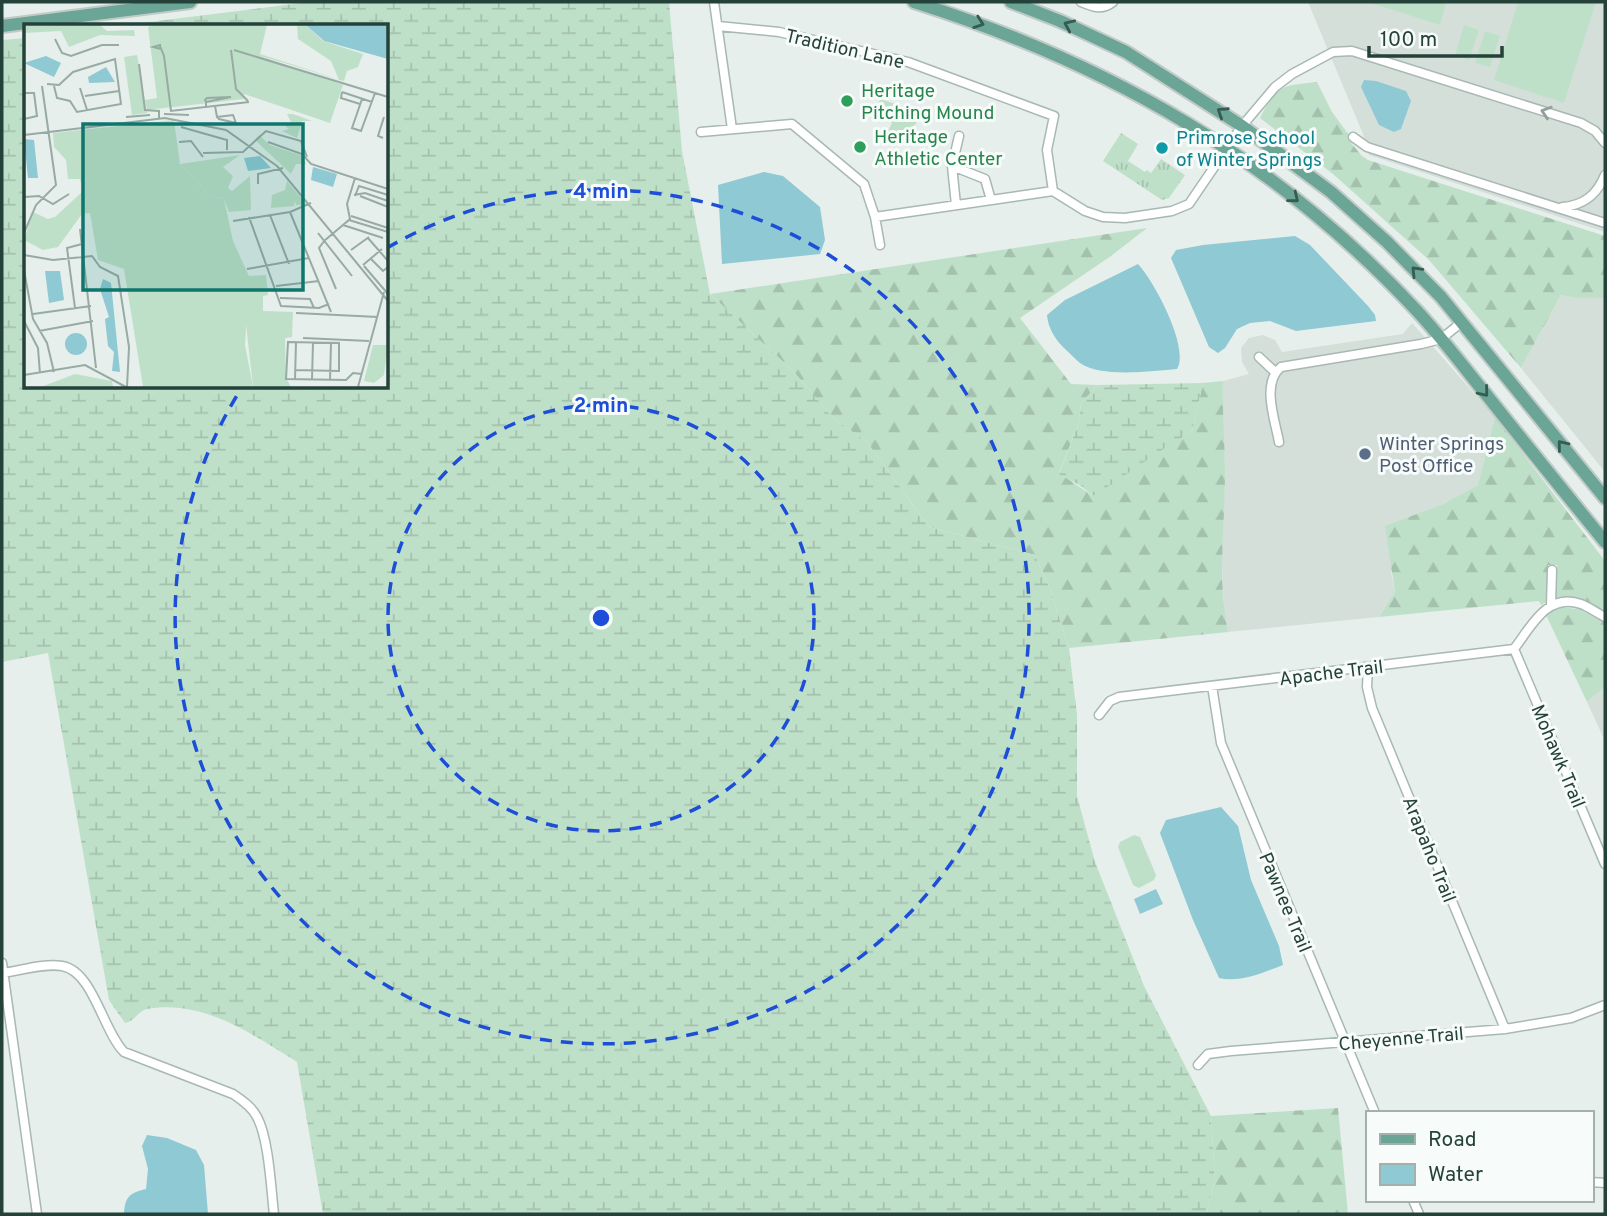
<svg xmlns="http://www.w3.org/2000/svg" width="1607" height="1216" viewBox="0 0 1607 1216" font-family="Overpass,sans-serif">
	<defs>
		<pattern id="forest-firs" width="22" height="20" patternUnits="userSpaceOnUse" patternTransform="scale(1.75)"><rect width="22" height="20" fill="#bfe0c8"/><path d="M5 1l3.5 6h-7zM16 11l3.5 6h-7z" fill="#a4c1ad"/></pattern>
		<pattern id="wetland-marsh" width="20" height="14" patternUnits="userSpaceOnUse" patternTransform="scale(1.75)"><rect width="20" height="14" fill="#bfe0c8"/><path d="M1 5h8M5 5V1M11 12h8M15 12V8" fill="none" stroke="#a4c1ad"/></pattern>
		<pattern id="park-tufts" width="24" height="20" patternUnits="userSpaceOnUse" patternTransform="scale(1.75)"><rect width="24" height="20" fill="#bfe0c8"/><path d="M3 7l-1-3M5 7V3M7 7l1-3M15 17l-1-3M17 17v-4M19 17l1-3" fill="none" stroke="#a4c1ad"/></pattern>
	</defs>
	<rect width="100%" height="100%" fill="#e6efeb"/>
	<path fill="#d4dfda" d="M1308,2H1605V232L1369,155L1363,134Z
		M1561,295L1576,298H1605V472L1521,368Z
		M1412,323L1495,417L1478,485L1441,505L1391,572L1395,592L1379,617L1228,632L1224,616L1222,559L1225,472L1222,416L1223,381L1249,374L1242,362L1241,348L1249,338L1263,335L1275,340L1282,352L1403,334Z
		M1605,687V741L1587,702Z"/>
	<path fill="#bfe0c8" d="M1368,2H1446L1440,25Z
		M1518,2H1596L1564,103L1494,80Z
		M1464,25L1479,30L1469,60L1455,55Z
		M1485,31L1500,36L1490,67L1475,63Z
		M1134,835L1140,837L1156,875L1154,880L1139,888L1133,885L1118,847L1120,842Z"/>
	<path fill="url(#forest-firs)" d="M1317,82L1332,112L1349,135L1347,138L1362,156L1368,160L1605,236V298H1576L1561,295L1521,368L1429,260L1333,174L1260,118C1277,84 1282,86 1317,82Z
		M1147,228L1111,256L1020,318L1071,384L1098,385L1081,403L1078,425L1059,473L1093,496L1153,454L1192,431L1203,383L1223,381C1222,412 1225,443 1225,474C1225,527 1217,579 1228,632L1069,648L1049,586L1035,555L929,527L867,442L834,419L794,372L710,294Z
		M1495,417L1605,561V611L1581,599L1556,598L1557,565H1548L1546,602L1541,605L1539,601L1379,617L1395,592L1385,526L1441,505L1478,485Z
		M1559,607L1579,609L1605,623V687L1587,702L1546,615Z
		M1338,1108L1348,1214H1206L1215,1180L1211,1116Z"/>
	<path fill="url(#wetland-marsh)" d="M309,2H669L682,151L710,294L794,372L834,419L867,442L929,527L1035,555L1049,586L1069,648L1077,715V796L1095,862L1144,986L1211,1116L1215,1180L1206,1214H323L297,1062C252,1034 203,999 147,1009C138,1011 135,1021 125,1023L109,1000L48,653L2,662V40L26,38V387H387V26H117Z
		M1203,383L1192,431C1158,451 1127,475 1093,496L1081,486L1059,474L1078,425L1081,403L1098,385Z"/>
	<path fill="url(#park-tufts)" d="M880,99L924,113L910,131L893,141L886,135L892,123L876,111Z
		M1121,133L1138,144L1128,161L1145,172L1147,170L1151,173L1161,159L1185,175L1169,198L1162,200L1103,161Z"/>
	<path fill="#8ec9d4" d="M1364,80L1376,81L1406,91L1411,101L1401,129L1394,132L1379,125L1361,87Z
		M764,172L783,176L820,207L825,240L820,254L722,264L718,185Z
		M1295,236L1310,245L1368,306L1375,315L1376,321L1296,331L1270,321L1250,323L1237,329L1225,348L1218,353L1209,347L1171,258L1176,250L1203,245Z
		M1138,264C1154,281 1190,348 1177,369C1152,371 1101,378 1080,363C1075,359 1070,353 1064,348C1055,339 1048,328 1047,315L1065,300Z
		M1221,807L1238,826L1251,880L1279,946L1283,965C1264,972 1240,983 1219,978L1193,920L1160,833L1166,820Z
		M1156,889L1163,904L1140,914L1134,899Z
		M147,1135L167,1138L196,1150L204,1165L208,1214H124C125,1196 130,1193 146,1189L148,1169L142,1146Z"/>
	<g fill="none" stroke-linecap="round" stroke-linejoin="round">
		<g stroke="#a8b8b2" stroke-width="11">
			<path id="minor" d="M714,2L732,129
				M1081,2C1093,7 1102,11 1113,2
				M718,26L779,32L908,62L1054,116L1047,150L1053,191
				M701,132L792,124L864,184L875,217L880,245
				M1353,137L1367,147L1605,223
				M952,166L985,179L991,200
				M956,205L952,166L959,136
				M1563,207C1584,205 1597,195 1605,175
				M875,217L1053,191L1085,211L1103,217L1125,218L1172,211L1189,204L1242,126L1275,87L1292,74L1333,52L1352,51L1581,123L1595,131L1605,143
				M1259,357L1275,372
				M1279,442C1275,420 1261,383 1281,367L1421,344L1441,339L1462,322
				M1551,605L1552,570
				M1514,649L1605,864
				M1368,667L1367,687L1372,708L1505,1029
				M1212,686L1221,743L1375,1113
				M1099,715L1110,701L1119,697L1514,649C1531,627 1547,592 1581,604C1589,607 1597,613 1605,617
				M2,963L37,1214
				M2,973C20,971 43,963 62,966C93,971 103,1031 124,1052L233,1094C242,1100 252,1107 257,1117C269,1139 271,1189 274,1214
				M1198,1065L1208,1054L1231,1051L1505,1029L1571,1018L1605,1005
				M1591,1182L1605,1183
				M1413,1200L1419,1214"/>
		</g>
		<g stroke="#c2cac8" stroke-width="16">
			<path id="primary" d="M914,2C1111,64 1277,160 1418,312C1443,339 1465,369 1489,398C1527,446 1566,494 1605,542
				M1011,2L1060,21L1126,52L1242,126L1331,192L1387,242L1441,297L1605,498
				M2,26L190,2"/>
		</g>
		<use href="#minor" stroke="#fff" stroke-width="8"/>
		<use href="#primary" stroke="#6aa596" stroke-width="12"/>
	</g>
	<defs><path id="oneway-chevron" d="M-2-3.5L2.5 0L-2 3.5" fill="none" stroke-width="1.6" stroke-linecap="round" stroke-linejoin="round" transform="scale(1.75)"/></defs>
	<g stroke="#365b51">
		<use href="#oneway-chevron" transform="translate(979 23) rotate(19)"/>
		<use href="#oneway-chevron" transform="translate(1069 25) rotate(-156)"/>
		<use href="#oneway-chevron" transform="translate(1222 112) rotate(-147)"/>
		<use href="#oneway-chevron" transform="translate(1294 198) rotate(39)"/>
		<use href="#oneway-chevron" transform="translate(1416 271) rotate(-134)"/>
		<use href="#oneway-chevron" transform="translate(1484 392) rotate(51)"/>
		<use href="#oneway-chevron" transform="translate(1562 445) rotate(-129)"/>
	</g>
	<use stroke="#92a09c" href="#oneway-chevron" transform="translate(1546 112) rotate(-162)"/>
	<g fill="none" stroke="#1d4ed8" stroke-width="3.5" stroke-dasharray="12 9">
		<circle cx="601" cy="618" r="213"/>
		<path d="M387 248A427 427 0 1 1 241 389"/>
	</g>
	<g fill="#2e9e5b" stroke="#f7fbf9" stroke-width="2.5">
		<circle cx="847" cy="101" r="7"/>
		<circle cx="860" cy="147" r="7"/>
	</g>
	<circle fill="#0f9aa8" stroke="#f7fbf9" stroke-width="2.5" cx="1162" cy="148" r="7"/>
	<circle fill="#5c6f8a" stroke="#f7fbf9" stroke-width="2.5" cx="1365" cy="454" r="7"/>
	<g text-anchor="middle" stroke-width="6" stroke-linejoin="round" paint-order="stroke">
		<g font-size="19" fill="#24423a" stroke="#f7fbf9">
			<text transform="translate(845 48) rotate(13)" y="7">Tradition Lane</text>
			<text transform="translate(1331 672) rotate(-7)" y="7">Apache Trail</text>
			<text transform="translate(1559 756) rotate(67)" y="7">Mohawk Trail</text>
			<text transform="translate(1430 849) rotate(68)" y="7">Arapaho Trail</text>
			<text transform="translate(1286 902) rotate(67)" y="7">Pawnee Trail</text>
			<text transform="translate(1401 1038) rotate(-5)" y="7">Cheyenne Trail</text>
		</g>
		<g font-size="19" fill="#27864d" stroke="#f7fbf9" text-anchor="start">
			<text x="861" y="97">Heritage<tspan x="861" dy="22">Pitching Mound</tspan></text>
			<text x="874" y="143">Heritage<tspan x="874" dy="22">Athletic Center</tspan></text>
		</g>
		<g font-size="19" fill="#0d838f" stroke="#f7fbf9" text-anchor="start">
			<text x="1176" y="144">Primrose School<tspan x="1176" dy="22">of Winter Springs</tspan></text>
		</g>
		<g font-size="19" fill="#4e5e75" stroke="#f7fbf9" text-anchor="start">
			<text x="1379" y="450">Winter Springs<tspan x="1379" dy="22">Post Office</tspan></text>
		</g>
	</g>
	<g transform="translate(24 24)">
		<rect width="364" height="364" fill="#e6efeb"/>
		<path d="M263,90H269L288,97H278L273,114L258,107L265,105L260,101L267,98ZM349,321H364L360,351L350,359L340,357Z" fill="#bfe0c8"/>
		<path d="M113,31L123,89L108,91L100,33ZM235,111L246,121L279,132L282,140H272L267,150L231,116ZM216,131L199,143L209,152L204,164L208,167L226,152L227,186L205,188L200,175L186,172L156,140ZM263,157L283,181H272L271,177L270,182L247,184L248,171L261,166ZM242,251L244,271L239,272V287L269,288L268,313L261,314L262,354L267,363H229L220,282L225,252Z" fill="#bfe0c8"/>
		<path d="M64,1H76L83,7L110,6L111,12L76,11L45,23L37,7L0,9V2ZM273,1H282L299,17L339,30L334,43L323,47L320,57L315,56L307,37L274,15ZM150,96L156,140L186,172L200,175L209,217L225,252L221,321L229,363H119L100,245L74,236L66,189L58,190L34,223L19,226L0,216L9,188L24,195L31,193L59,167L56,155H44L42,136L30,123L29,109ZM51,350L88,357L89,363H17Z" fill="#bfe0c8"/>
		<path d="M129,1H243L236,30L320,57L234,31L319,61L306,99L220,70V75L123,86L121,76L133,74L124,3Z" fill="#bfe0c8"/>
		<path d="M282,1H364V35L300,17ZM22,32L37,39L30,53L0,39ZM82,43L91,58L65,59L64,53ZM0,115L10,116L14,154H4ZM236,132L247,144L224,147L220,134ZM289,143L313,150L309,163L287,156ZM36,247L40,276L25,279L21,247ZM79,255L87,259L96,348L88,347L90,328L84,322L81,295L85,293L76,265ZM41 320a11 11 0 1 1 22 0a11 11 0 1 1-22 0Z" fill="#8ec9d4"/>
		<path fill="none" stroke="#98aaa4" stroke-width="2" d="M31,15L38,29L47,32L78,21H95M137,25L129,23L136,21V22L140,32L147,87L225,78M207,26L212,65L224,77M210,26L364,73M115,40L121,86L135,87V94M23,60L35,61L49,48L91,35L97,80L53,88L46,77L33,74L30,62M56,64L63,86M318,68L348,78M318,68L317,74L336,80M0,69H10L13,92L0,95M61,72L95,67M338,75L328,104L337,107L351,69M182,78L207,73L183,74L181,76L182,78V83M191,82L193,93L195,95L212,99L209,91L193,93M140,90L165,91M102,93L126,91M157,103L203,116V126M0,111L141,94L202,106L253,142L364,277M359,114L354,112L360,93M155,118L167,117L179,133M244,118L278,130L287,140L364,165M179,129L219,128L242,107L277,117L283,133M234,160V150L259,144M330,171L341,169L364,177M331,172L335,162L364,171M336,172L364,183M0,173L15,172L29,180L45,170M266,188L307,288M246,191L265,240M327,192L364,204M225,193L257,282L295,284L305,280M325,196L364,208M209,197L266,188L287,179M319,201L359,214M56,205L72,344M0,209L12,181L32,161L18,62M294,209L328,252M344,214L364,237M301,216L295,224L312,265M300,217L326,195L323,180L331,154M327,226L345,213M0,231L29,236L68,232L76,243L94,252L105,323L103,363M347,235L359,247L364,243M339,241L358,225M340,242L364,270M223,245L285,234M0,246L9,295L23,319L30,348M252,262L295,257M256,274L286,275L290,284M51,284L43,224L58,220M272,289L354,293M9,290L67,282M0,297L14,324L16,350M15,307L69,297M279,314L345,317M271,346L315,347V319L264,318L262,355L322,356L329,349L338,350M0,351L61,341L102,363M271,355L272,318M288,355L289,318M306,356L307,319M334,363L360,268"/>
		<path fill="#0f766e" fill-opacity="0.15" stroke="#0f766e" stroke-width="3.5" d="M59,100H279V266H59Z"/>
		<rect width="364" height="364" fill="none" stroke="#24423a" stroke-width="3.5"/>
	</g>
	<circle cx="601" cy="618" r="10" fill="#1d4ed8" stroke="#f7fbf9" stroke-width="3.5"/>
	<g font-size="21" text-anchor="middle" font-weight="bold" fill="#1d4ed8" stroke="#f7fbf9" stroke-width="6" stroke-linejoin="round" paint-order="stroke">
		<text x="601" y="198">4 min</text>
		<text x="601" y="412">2 min</text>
	</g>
	<rect width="1607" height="1216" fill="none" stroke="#24423a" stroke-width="7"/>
	<rect x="1366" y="1111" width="228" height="91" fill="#f7fbf9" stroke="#a3b1ad" stroke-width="2"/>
	<rect x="1380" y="1134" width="35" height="10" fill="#6aa596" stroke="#a3b1ad" stroke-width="2"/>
	<text x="1428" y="1146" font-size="21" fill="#24423a">Road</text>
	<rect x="1380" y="1164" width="35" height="21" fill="#8ec9d4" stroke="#a3b1ad" stroke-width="2"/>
	<text x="1428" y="1181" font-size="21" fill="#24423a">Water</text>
	<path d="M1369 46v10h133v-10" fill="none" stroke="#24423a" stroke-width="3.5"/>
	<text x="1380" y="46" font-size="21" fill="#24423a" stroke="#f7fbf9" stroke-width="5" paint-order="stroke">100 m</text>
</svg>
